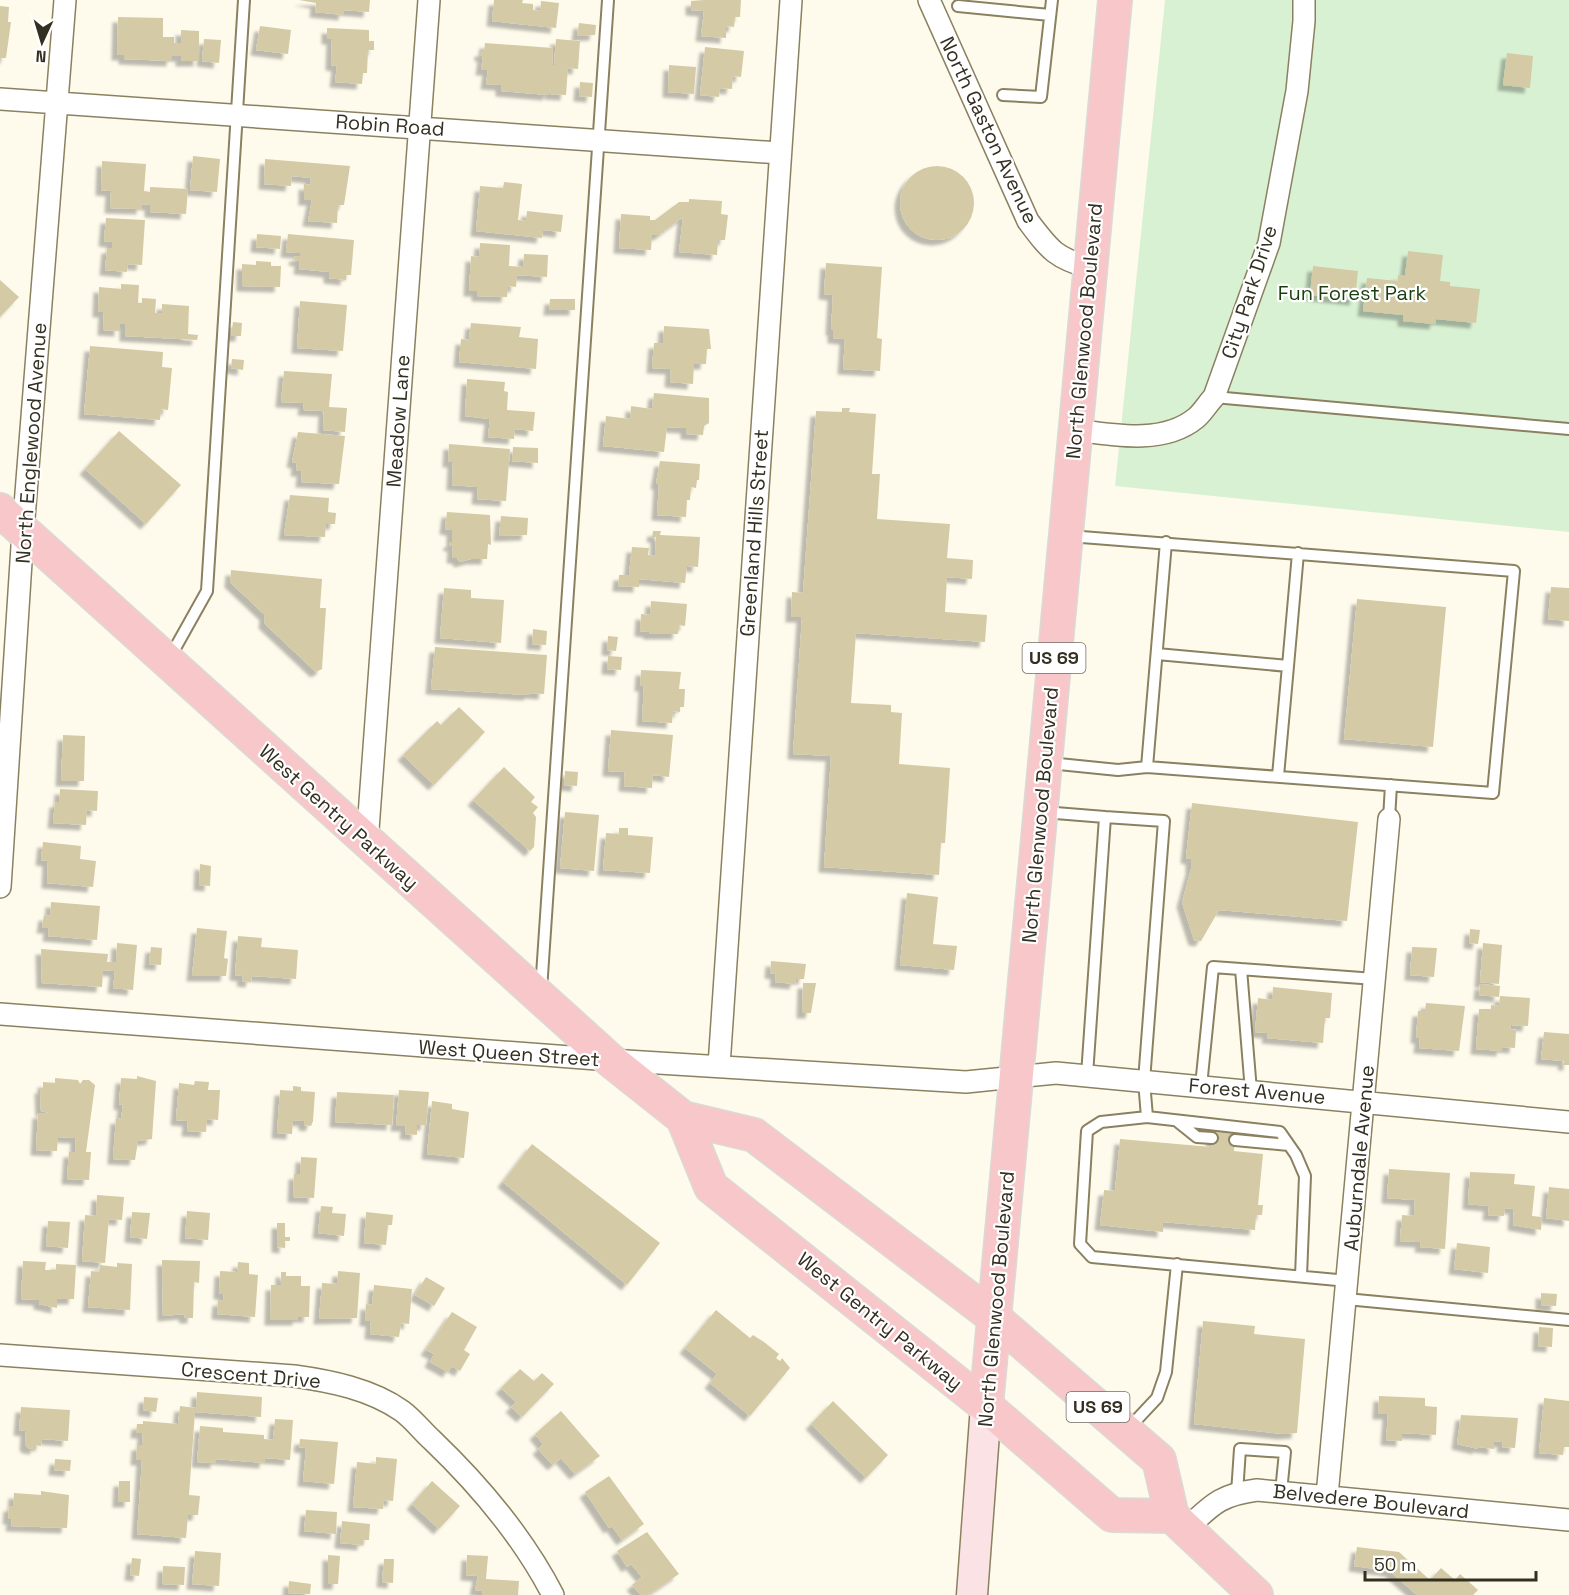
<svg xmlns="http://www.w3.org/2000/svg" width="1569" height="1595" viewBox="0 0 1569 1595" font-family="'Space Grotesk',sans-serif">
	<defs>
		<filter id="shadow"><feDropShadow dx="-5.5" dy="5.5" stdDeviation="1.5" flood-color="#0004"/></filter>
	</defs>
	<rect width="100%" height="100%" fill="#fffbec"/>
	<path fill="#d9f1d3" d="M1165,0H1569V532L1115,486Z"/>
	<path fill="#d4caa6" filter="url(#shadow)" d="M299,0H370L369,12L344,10V15L315,12L316,3Z
		M494,0H523L522,3L533,4V10L540,11L541,1L559,3L556,28L492,21Z
		M704,0H741L740,17H735L734,27L726,26V38L701,36L704,11L691,10V1Z
		M0,6L9,7L8,22H11L6,58H0Z
		M118,17L163,18V37H174V43H181V30L199,31V61H181V56H172V61L124,59V55H117Z
		M579,23L596,25L595,35L577,36Z
		M260,26L291,30L288,54L256,50Z
		M327,28L369,30V41H374V50H368L367,73H363L362,84L335,82L337,66L331,65L332,39H327Z
		M204,39L221,40L219,63L202,61Z
		M556,39L580,41L578,69L568,68L566,95L550,94L551,88L548,95L501,91V85L486,84L488,70H481L483,56H480V51H484L485,43L553,48L552,65H554Z
		M705,47L744,51L741,77L733,76L732,89L720,88L719,97L700,95Z
		M1507,53L1533,56L1530,88L1503,85Z
		M669,65L696,67L694,94L668,92Z
		M580,82L593,83L592,97L579,96Z
		M193,156L220,159L217,192L190,190Z
		M265,159L350,166L344,205H338L337,223L308,221L312,200H304V184L310,185L311,178L292,176L291,186L264,184Z
		M102,161L146,164L144,191L150,192V187L188,189L186,214L150,212V205L142,204V209L110,208L111,191L101,190Z
		M900 203a37 37 0 1 1 74 0a37 37 0 1 1-74 0Z
		M504,182L522,184L518,220L526,221L527,211L563,215L561,232L543,230L542,238L476,231L480,186L503,188Z
		M689,199L722,201L721,214L728,215L725,240H718L717,255L679,252L683,217L659,235H652L651,250L619,248L621,214L650,216V220H655L679,202H689Z
		M106,218L145,220L142,265L128,264L127,272L105,270L107,248H112V242L104,241Z
		M257,234L281,236L280,249L256,247Z
		M288,234L354,240L351,275H346V280L329,278V272L299,269L300,261L294,260L295,256H300V253L286,252Z
		M480,243L510,245L509,266L523,267L524,254L548,255L547,277L517,275L516,287L508,286L507,297L477,296V291H469L471,256L479,257Z
		M1408,251L1443,255L1440,281L1450,282V286L1480,289L1476,323L1436,319L1435,324L1403,321V315L1363,311L1367,278L1398,281V275L1405,276Z
		M256,261L271,262V266H281L280,287L242,286V264L256,265Z
		M826,263L882,267L877,338L882,339L880,371L843,369L845,339L833,338V330H831L833,295L824,294Z
		M1313,266L1358,271L1355,300L1310,295Z
		M0,280L19,297L0,317Z
		M121,284L139,285L138,303H142V298L156,299L155,313H162V304L189,306L188,334L198,335L197,340L125,336V324H120V331L103,330L104,312H98L99,287L121,289Z
		M550,299H575V310H549Z
		M300,301L347,305L343,351L297,348Z
		M233,322L242,323L241,336H231Z
		M471,323L521,327L519,337L538,339L536,369L459,362L461,339L469,340Z
		M664,326L709,329L711,349H707L706,364H694L693,384L670,382L671,369L652,368L654,343H663Z
		M90,346L163,352L162,367L172,368L168,410L161,409L160,420L84,414Z
		M232,359L244,360L243,370L231,368Z
		M284,371L332,374L329,407L347,408L345,432L323,430L324,411L303,410L304,403L281,402Z
		M467,379L505,382L504,391L508,392L507,410L535,412L533,431L515,429L514,439L488,437L490,419L465,416Z
		M654,393L709,398V423L704,426L703,435L686,434V428L667,427L664,452L603,446L606,416L630,419L631,406L652,409Z
		M842,408H850L849,412L876,414L872,474H880L877,519L950,524L947,558L973,560L972,579L947,577L945,612L987,615L985,642L856,633L851,703L891,705V712L902,713L899,764L950,768L945,843H941L939,875L824,867L831,756L793,754L802,617H791L792,592L803,593L816,411L842,412Z
		M119,431L181,485L146,524L85,469Z
		M298,432L345,436L339,484L301,482L302,471H296L297,463L292,462Z
		M449,444L510,449L506,501L477,499L478,487L452,485L453,462H448Z
		M513,447L538,448V463L512,461Z
		M660,461L700,464L699,480H697L696,488L691,487L690,500H687L686,517L657,515L659,484H656Z
		M290,495L329,498L328,512L336,513L335,524H326L325,537L284,535Z
		M447,512L490,515L491,545L488,544L487,559H471L460,562L457,558H452L453,546H449V542H452V530L445,529Z
		M501,516L528,518L527,535L499,536Z
		M653,531H661L660,535L700,537L698,567L687,566L685,583L639,579V587L618,586L619,575H629L632,547L649,548L648,555L655,556L656,537H652Z
		M231,570L322,579L320,608H326L322,669L316,672L264,623L265,615L230,582Z
		M1551,587L1569,588V621L1548,619Z
		M444,588L471,590V598L504,600L501,643L440,638Z
		M1357,599L1446,607L1433,747L1344,739Z
		M651,601L687,604L685,626L679,625L678,634H649V632L640,631L641,614L650,615Z
		M533,629L547,631L546,645L532,644Z
		M608,636L618,637L616,651L607,650Z
		M435,647L547,655L544,694L530,693L529,695L431,689Z
		M608,656L622,657L621,670L607,669Z
		M641,670L681,672L679,689H685L684,707H680V712L673,711L672,723L642,721L644,686H640Z
		M459,707L485,732L434,785L403,755L437,721L441,725Z
		M611,730L673,735L669,777L653,775L652,788L624,786L625,772L608,771Z
		M63,735L85,736L84,781H61Z
		M504,767L535,797L531,802L538,807L533,813L536,817L534,847L530,851L473,800Z
		M565,771L578,772L577,786L564,785Z
		M60,789L98,791L97,811L87,810L86,825L53,823L55,802H59Z
		M1192,803L1358,822L1347,921L1219,910L1201,941L1194,940L1182,902L1191,869V859L1186,858Z
		M565,812L599,815L594,871L560,868Z
		M619,828H628V835L653,837L650,873L603,870L606,833L619,834Z
		M43,842L81,846L80,859L96,861L93,887L47,883L48,861L41,860Z
		M200,864L211,866L210,886L199,885Z
		M907,893L938,897L933,944L957,946L954,970L900,965Z
		M51,902L100,906L97,940L48,936L49,928H42L44,915L50,916Z
		M197,928L227,931L224,958L228,959L226,976H192Z
		M1470,929L1480,930L1478,944L1469,943Z
		M238,936L262,938L261,947L298,950L296,979L252,976L251,982L242,981L243,976L235,975Z
		M117,943L137,945L133,990L113,988L115,971L103,970L102,987L42,983L41,949L108,954L107,962H116Z
		M1483,943L1502,945L1499,984L1480,982Z
		M151,947L162,948L161,965L149,964Z
		M1412,947L1437,948L1434,977L1410,975Z
		M771,961L806,964L804,979H796L795,984L775,982L776,974L770,973Z
		M803,983H816L811,1013H802Z
		M1480,984L1500,986L1499,997L1479,995Z
		M1273,987L1332,993L1330,1018H1325L1323,1043L1267,1038L1268,1033L1255,1032L1258,998L1272,1000Z
		M1500,996L1530,998L1528,1026L1511,1025L1510,1029L1516,1030L1515,1048L1502,1047V1051L1476,1049L1479,1009H1491V1005L1499,1006Z
		M1426,1003L1465,1006L1459,1051L1419,1048L1420,1038H1416L1418,1011H1425Z
		M1544,1032L1569,1034V1065H1563L1564,1061L1541,1059Z
		M137,1076L156,1081L152,1139L138,1141L135,1160L113,1159L116,1118L121,1119L123,1105L119,1104L121,1078L137,1079Z
		M55,1078L78,1080L80,1084L83,1080H89L95,1085L86,1152H91L89,1180L67,1179L69,1152H75L76,1138L58,1137L57,1151L36,1150L38,1113H49L41,1111L40,1088H43V1082L55,1083Z
		M195,1081L209,1082L208,1090H220L218,1120L207,1119L206,1132L187,1131L188,1121L176,1120L179,1083L194,1085Z
		M293,1086L301,1087V1091L315,1092L313,1121L311,1126L304,1125V1121L293,1120L292,1134L277,1133L280,1090L293,1091Z
		M399,1090L429,1092L426,1125H417V1135L405,1134L406,1126H396Z
		M337,1092L394,1095L392,1125L335,1122Z
		M432,1101L452,1104V1109L469,1112L464,1158L427,1154Z
		M1212,1128L1235,1130L1234,1151L1263,1154L1258,1205H1263L1262,1215H1256L1255,1230L1163,1222V1232L1100,1225L1104,1190L1115,1191L1120,1139L1211,1147Z
		M532,1144L660,1243L627,1285L503,1182Z
		M301,1157L317,1158L314,1198L293,1197L294,1174H300Z
		M1389,1169L1450,1173L1445,1249L1420,1247L1421,1242L1400,1241L1402,1215L1414,1216L1415,1200L1387,1198Z
		M1470,1172L1515,1174L1514,1184L1535,1186L1532,1216L1542,1217L1541,1230L1513,1225L1514,1209L1505,1208L1504,1216L1488,1215L1489,1206L1468,1204Z
		M1549,1187L1569,1189V1221L1546,1218Z
		M97,1195L124,1197L122,1220L109,1219L105,1263L82,1261L85,1215L96,1216Z
		M321,1206L333,1207L332,1213L346,1214L344,1236L318,1233Z
		M187,1211L210,1213L208,1240L185,1238Z
		M132,1212L150,1213L147,1239L130,1237Z
		M366,1212L393,1215L392,1225H388L386,1245L364,1243Z
		M48,1221L70,1222L68,1248L46,1246Z
		M277,1223H285V1237H290V1241H285V1248L277,1247Z
		M1457,1243L1490,1247L1488,1273L1454,1269Z
		M162,1260L200,1261L199,1283L194,1282L193,1318H185L184,1314L163,1316Z
		M23,1261L46,1262L45,1270H56V1264L76,1265L74,1299H57V1308L39,1304V1300L21,1299Z
		M238,1262L249,1263V1274L258,1275L255,1317L217,1314L218,1300L223,1301L224,1294H219L220,1271L237,1272Z
		M117,1263L132,1264L130,1310L88,1307L91,1271L99,1272L100,1265L117,1267Z
		M338,1271L360,1273L357,1318L319,1319L322,1283L337,1284Z
		M281,1272H286V1276H301V1286H310L309,1317H298V1320H270L271,1285H281Z
		M426,1277L445,1288L434,1306L415,1295Z
		M374,1285L412,1289L409,1324L401,1323L399,1337L370,1334L371,1321H365L366,1304L372,1305Z
		M1541,1293L1557,1294L1556,1306L1541,1305Z
		M716,1310L750,1338L753,1335L764,1342L779,1354L776,1358L780,1361L782,1358L790,1368L750,1416L710,1383L717,1374L685,1348Z
		M452,1312L477,1327L464,1350L470,1354L460,1371L452,1366L448,1372L430,1362L434,1354L426,1350Z
		M1203,1321L1255,1326L1254,1334L1305,1339L1297,1433L1283,1434L1194,1424Z
		M1539,1327L1553,1328L1552,1347L1538,1346Z
		M520,1369L534,1381L542,1373L554,1384L522,1417L511,1407L516,1402L501,1388Z
		M197,1392L262,1397L261,1417L195,1412L189,1495L200,1496L198,1515H188L186,1538L137,1534L142,1460H136L137,1445H142L143,1433H136L137,1424H143V1421L178,1424L180,1406L196,1408Z
		M1379,1396L1425,1398V1406L1437,1407L1436,1435L1402,1433V1441L1386,1440L1388,1414H1378Z
		M144,1397L158,1398L156,1412L143,1410Z
		M1544,1398L1569,1401V1447H1564L1563,1455L1539,1453Z
		M833,1401L888,1455L866,1478L811,1424Z
		M21,1407L70,1410L68,1441L42,1439L41,1446L36,1445V1449L28,1448L25,1445L26,1431L19,1430Z
		M561,1411L600,1456L575,1474L561,1458L553,1465L538,1449L543,1444L535,1434Z
		M1461,1415L1518,1418L1515,1448L1502,1447L1503,1442L1494,1441V1449L1478,1447V1449L1457,1444Z
		M275,1419L293,1420L290,1460L265,1458V1463L216,1459V1463L197,1462L200,1426L223,1428V1432L264,1435V1439L273,1440Z
		M300,1439L338,1442L334,1484L303,1481L306,1448L299,1447Z
		M376,1457L397,1459L393,1501L384,1500L383,1509L353,1507L357,1462L376,1464Z
		M55,1459L71,1460L70,1471L54,1470Z
		M609,1476L644,1524L622,1540L612,1526L609,1528L585,1492Z
		M119,1481H130V1502H118Z
		M432,1481L460,1506L439,1529L412,1504Z
		M41,1491L69,1495L67,1528L11,1526L12,1519H8L9,1506H13L14,1493L41,1495Z
		M306,1510L337,1512L336,1534L304,1531Z
		M342,1521L370,1524L369,1540H363V1545L340,1543Z
		M647,1532L679,1574L648,1595H641L632,1585L642,1577L631,1564L627,1567L617,1551Z
		M1357,1547L1399,1552L1430,1580L1441,1568L1455,1580L1460,1574L1478,1590L1473,1595H1417L1390,1571L1354,1566Z
		M195,1551L221,1553L219,1586L192,1584Z
		M328,1555L340,1556L338,1584H328Z
		M467,1555L488,1556L486,1579L519,1581L518,1595H482L483,1591L475,1590L478,1576L466,1575Z
		M132,1558L141,1559L139,1576L130,1575Z
		M384,1559H394L393,1583L382,1582Z
		M163,1566L185,1567L184,1585L162,1584Z
		M289,1581L311,1584L310,1594L288,1593Z"/>
	<g fill="none" stroke-linecap="round" stroke-linejoin="round">
		<g stroke="#8b8160" stroke-width="14">
			<path id="lane" d="M958,6L1050,15
				M1003,95L1041,97L1052,0
				M1214,397L1569,429
				M1069,536L1514,571L1493,793L1147,767L1166,542
				M1157,654L1288,666L1278,776
				M169,659L207,591L244,0
				M1288,666L1298,553
				M1049,763L1118,770L1147,767
				M1043,812L1105,817
				M1389,819L1391,785
				M1241,969L1251,1091
				M541,990L608,0
				M1087,1075L1105,817L1164,821L1144,1081L1147,1117L1101,1122L1087,1131L1080,1244L1092,1257L1348,1281
				M1201,1086L1213,967L1375,979
				M1147,1117L1280,1132L1296,1155L1305,1176L1301,1276
				M1177,1121L1197,1137L1212,1138
				M1235,1140L1289,1145
				M1346,1299L1569,1320
				M1127,1430L1157,1398L1166,1372L1177,1264
				M1237,1493L1240,1449L1285,1452L1281,1492"/>
		</g>
		<g stroke="#8b8160" stroke-width="24">
			<path id="street" d="M929,0L1028,221C1050,250 1055,258 1091,268
				M0,99L779,153
				M1075,430C1113,435 1163,445 1196,418C1203,412 1208,403 1214,397L1269,243L1297,91L1304,21V0
				M367,843L429,0
				M0,887L23,531L65,0
				M0,1014L610,1060L966,1082L1056,1073L1569,1122
				M719,1066L791,0
				M0,1355L294,1376C330,1381 371,1389 402,1411C413,1419 422,1431 432,1440C478,1484 523,1537 553,1595
				M1327,1496L1389,819
				M1185,1530C1212,1505 1219,1495 1257,1490L1569,1520"/>
		</g>
		<g stroke="#8b8160" stroke-width="33">
			<path id="secondary" d="M972,1595L986,1406"/>
		</g>
		<g stroke="#dadad7" stroke-width="36">
			<path id="primary" d="M0,510L610,1060L683,1118L754,1135L992,1316L1159,1460L1172,1516L1256,1595
				M683,1118L711,1187L986,1406L1112,1515L1172,1516
				M986,1406L1115,0"/>
		</g>
		<use href="#lane" stroke="#fff" stroke-width="10"/>
		<use href="#street" stroke="#fff" stroke-width="21"/>
		<use href="#secondary" stroke="#fbe3e5" stroke-width="30"/>
		<use href="#primary" stroke="#f7c7ca" stroke-width="33"/>
	</g>
	<g text-anchor="middle" stroke-width="4.5" stroke-linejoin="round" paint-order="stroke">
		<g fill="#fff" stroke="#706d64" stroke-width="1.5">
			<rect x="1022.5" y="643" width="63" height="30" rx="4.5"/>
			<rect x="1066.5" y="1392" width="63" height="30" rx="4.5"/>
		</g>
		<g font-size="18" font-weight="bold" fill="#332f21">
			<text x="1054" y="664">US 69</text>
			<text x="1098" y="1413">US 69</text>
		</g>
		<g font-size="20" fill="#332f21" stroke="#fff">
			<text transform="translate(390 125) rotate(4)" y="7">Robin Road</text>
			<text transform="translate(989 130) rotate(65)" y="7">North Gaston Avenue</text>
			<text transform="translate(1249 292) rotate(-72)" y="7">City Park Drive</text>
			<text transform="translate(1084 331) rotate(-85)" y="7">North Glenwood Boulevard</text>
			<text transform="translate(398 421) rotate(-86)" y="7">Meadow Lane</text>
			<text transform="translate(31 443) rotate(-86)" y="7">North Englewood Avenue</text>
			<text transform="translate(754 533) rotate(-86)" y="7">Greenland Hills Street</text>
			<text transform="translate(1040 815) rotate(-85)" y="7">North Glenwood Boulevard</text>
			<text transform="translate(339 817) rotate(42)" y="7">West Gentry Parkway</text>
			<text transform="translate(509 1053) rotate(4)" y="7">West Queen Street</text>
			<text transform="translate(1257 1091) rotate(5)" y="7">Forest Avenue</text>
			<text transform="translate(1359 1158) rotate(-85)" y="7">Auburndale Avenue</text>
			<text transform="translate(996 1299) rotate(-85)" y="7">North Glenwood Boulevard</text>
			<text transform="translate(880 1321) rotate(39)" y="7">West Gentry Parkway</text>
			<text transform="translate(251 1375) rotate(5)" y="7">Crescent Drive</text>
			<text transform="translate(1371 1501) rotate(6)" y="7">Belvedere Boulevard</text>
		</g>
		<g font-size="20" fill="#193f0f" stroke="#fff">
			<text x="1352" y="300">Fun Forest Park</text>
		</g>
	</g>
	<g transform="translate(42 42) rotate(184)" stroke="#ffffff" stroke-width="4.5" paint-order="stroke">
	<path d="M0-4.5L10 22L0 15L-10 22Z" fill="#332f21"/>
	<text y="-9" font-size="16" font-weight="bold" text-anchor="middle" fill="#332f21">N</text>
	</g>
	<path d="M1365 1571v9h171v-9" fill="none" stroke="#332f21" stroke-width="3"/>
	<text x="1374" y="1571" font-size="18" fill="#332f21" stroke="#ffffff" stroke-width="4.5" paint-order="stroke">50 m</text>
</svg>
